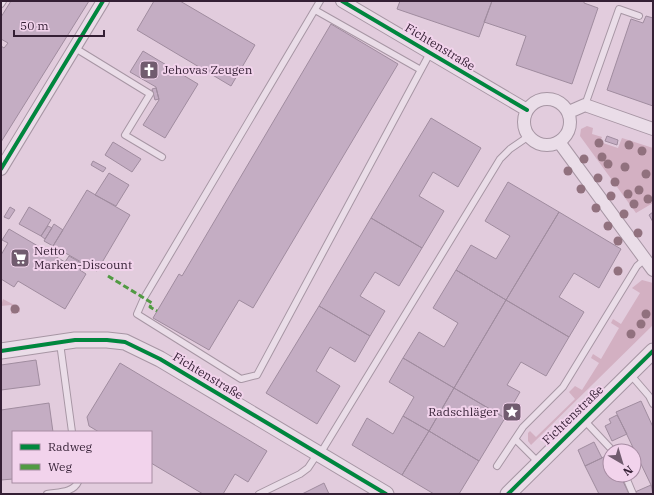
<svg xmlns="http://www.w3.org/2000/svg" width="654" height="495" viewBox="0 0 654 495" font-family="'IBM Plex Serif',serif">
	<rect width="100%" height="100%" fill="#e2ccdd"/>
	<path fill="#d3b0c2" d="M587,126L593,128L592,134L602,137L600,142L618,148L622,138L653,148V203L636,213L580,136L581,129Z
		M642,280L653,283V325L531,445L528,441V433L530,431L536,437L575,399L569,392L575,386L582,390L599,363L591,358L593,354L601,359L619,328L611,323L613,319L621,324L640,293L632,288Z
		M3,299L20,308V312L11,314V305L1,306Z"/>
	<path fill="#c4adc3" stroke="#a08c9f" d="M11,1H89L1,142V46L4,48L8,43L1,39V17Z
		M154,1H180L255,45L231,86L137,30Z
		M400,1H492L479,37L397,9Z
		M492,1H584V3L598,8L572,84L516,65L526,36L484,22Z
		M646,16L653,18V106L607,90L631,19L643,23Z
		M331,24L398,64L253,308L239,300L209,350L153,318L179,274L182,276Z
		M143,51L198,84L165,138L143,125L159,100L156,87L130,72Z
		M156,88L159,99L155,100L152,89Z
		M431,118L481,148L458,187L433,172L419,196L444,211L422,248L371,218Z
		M607,136L618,140L617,145L605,141Z
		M113,142L141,159L132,172L105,155Z
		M93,161L106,168L103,172L91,165Z
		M109,173L129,185L116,206L95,195Z
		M508,182L559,212L506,300L456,270L471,245L496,259L510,236L485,221Z
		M87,190L130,215L97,271L53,246Z
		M10,207L15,210L9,219L4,217Z
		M29,207L51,220L41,236L19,224Z
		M559,212L621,249L599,288L574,273L559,297L584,312L569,337L506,300Z
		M653,212V222L649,215Z
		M371,218L422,248L399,286L375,272L360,296L385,311L370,336L319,306Z
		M54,224L63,230L53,246L44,241Z
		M48,226L52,228L45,239L41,236Z
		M9,229L65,262L69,256L83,264L80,270L86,274L65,309L18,281L14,287L1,279V255L8,243L2,240Z
		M456,270L506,300L454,388L403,358L419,332L444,347L458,323L433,308Z
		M506,300L569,337L546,376L521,362L507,385L520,392L505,418L454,388Z
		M319,306L370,336L355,362L330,347L316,371L340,386L317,424L266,393Z
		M403,358L454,388L429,431L403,416L414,397L389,382Z
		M36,360L40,385L1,390V365Z
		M120,363L267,451L248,482L235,474L223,494H203L151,463V432H99L89,426L87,417Z
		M454,388L505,418L479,461L429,431Z
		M641,401L653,427L652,487L616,412Z
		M49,403L53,432H13V479L1,480V410Z
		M617,415L627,434L612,441L605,426L611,423L609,419Z
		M403,416L429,431L402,475L352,445L367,418L393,434Z
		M429,431L479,461L459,494H434L402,475Z
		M594,442L602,458L585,466L578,450Z
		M610,454V475H620L629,494H599L585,466Z
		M324,483L329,494H302Z
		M651,485L653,494H636L635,492Z"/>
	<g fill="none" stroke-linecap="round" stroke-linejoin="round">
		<g stroke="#a796a4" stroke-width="8">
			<path id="service" d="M320,1L144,298L137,314L241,379L257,375L430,53
				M1,4L3,1
				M315,10L421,70
				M75,48L150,94L125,135L162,157
				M585,105L619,9L639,16
				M60,343L72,432
				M630,374L649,396L653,404
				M584,420L613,451
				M515,439L539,463
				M320,454L500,159L510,149L529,136
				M497,466L523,427L563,387L637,266L645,259
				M625,475L633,494
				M47,494C58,492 73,493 78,482
				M259,494L300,474L308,468L318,453"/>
		</g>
		<g stroke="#a796a4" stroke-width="14">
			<path id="minor" d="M342,1L527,110
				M524 122a23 23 0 1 1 46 0a23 23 0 1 1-46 0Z
				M569,112L585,105L653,129
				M559,142L653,270
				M1,169L103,1"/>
		</g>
		<g stroke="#a796a4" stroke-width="17">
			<path id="tertiary" d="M1,351L75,340H107L125,342L160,359L386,494
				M508,494L653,351"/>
		</g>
		<use href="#service" stroke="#eadde8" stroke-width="6"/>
		<use href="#minor" stroke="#eadde8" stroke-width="12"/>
		<use href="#tertiary" stroke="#eadde8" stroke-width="15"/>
		<path stroke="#519a43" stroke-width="3" stroke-dasharray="6 3" stroke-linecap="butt" d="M108,276L152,303L150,307L157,311"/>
		<g stroke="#f2d3ec" stroke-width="6">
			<path id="cycleway" d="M342,1L527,110
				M1,169L103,1
				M1,351L75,340H107L125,342L160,359L386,494
				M508,494L653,351"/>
		</g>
		<use href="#cycleway" stroke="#00873e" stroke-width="4"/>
	</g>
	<g fill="#91717e">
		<circle cx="599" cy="143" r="4.5"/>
		<circle cx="629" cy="145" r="4.5"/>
		<circle cx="642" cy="151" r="4.5"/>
		<circle cx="602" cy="157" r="4.5"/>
		<circle cx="584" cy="159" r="4.5"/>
		<circle cx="608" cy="164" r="4.5"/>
		<circle cx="625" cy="167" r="4.5"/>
		<circle cx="568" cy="171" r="4.5"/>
		<circle cx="646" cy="174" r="4.5"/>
		<circle cx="598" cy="178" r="4.5"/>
		<circle cx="615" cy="182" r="4.5"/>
		<circle cx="581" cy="189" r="4.5"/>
		<circle cx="639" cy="190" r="4.5"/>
		<circle cx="628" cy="194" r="4.5"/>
		<circle cx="611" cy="196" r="4.5"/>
		<circle cx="648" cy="199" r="4.5"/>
		<circle cx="634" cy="204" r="4.5"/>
		<circle cx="596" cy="208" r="4.5"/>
		<circle cx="624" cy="214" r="4.5"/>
		<circle cx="608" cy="226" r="4.5"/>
		<circle cx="638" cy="233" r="4.5"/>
		<circle cx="618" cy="241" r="4.5"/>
		<circle cx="618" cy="271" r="4.5"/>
		<circle cx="15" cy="309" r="4.5"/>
		<circle cx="646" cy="314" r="4.5"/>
		<circle cx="641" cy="324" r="4.5"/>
		<circle cx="631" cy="334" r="4.5"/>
	</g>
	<defs>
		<g id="church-square" transform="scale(1)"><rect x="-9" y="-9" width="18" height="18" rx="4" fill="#715c6f" stroke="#f2d3ec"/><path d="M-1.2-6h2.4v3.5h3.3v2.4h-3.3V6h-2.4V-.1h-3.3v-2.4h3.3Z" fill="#fff"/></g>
		<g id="supermarket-square" transform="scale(1)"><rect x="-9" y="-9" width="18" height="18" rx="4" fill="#715c6f" stroke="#f2d3ec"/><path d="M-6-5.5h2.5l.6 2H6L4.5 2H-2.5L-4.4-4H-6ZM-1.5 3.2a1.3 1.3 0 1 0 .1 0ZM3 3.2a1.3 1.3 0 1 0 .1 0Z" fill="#fff"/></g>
		<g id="sight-square" transform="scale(1)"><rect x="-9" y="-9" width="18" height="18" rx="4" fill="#715c6f" stroke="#f2d3ec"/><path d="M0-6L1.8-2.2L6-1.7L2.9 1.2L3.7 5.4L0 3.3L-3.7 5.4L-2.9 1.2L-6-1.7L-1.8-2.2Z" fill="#fff"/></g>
	</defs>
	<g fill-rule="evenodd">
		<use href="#church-square" x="149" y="70"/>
		<use href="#supermarket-square" x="20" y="258"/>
		<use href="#sight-square" x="512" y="412"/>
	</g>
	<g text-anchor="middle" stroke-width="4" stroke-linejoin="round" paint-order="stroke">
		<g font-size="12" fill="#341f34" stroke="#f2d3ec">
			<text transform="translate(440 47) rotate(31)" y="4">Fichtenstraße</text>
			<text transform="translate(208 376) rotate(31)" y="4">Fichtenstraße</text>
			<text transform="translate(573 415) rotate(-44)" y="4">Fichtenstraße</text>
		</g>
		<g font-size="12" fill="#341f34" stroke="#f2d3ec" text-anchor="start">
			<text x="163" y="74">Jehovas Zeugen</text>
			<text x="34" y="255">Netto<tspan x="34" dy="14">Marken-Discount</tspan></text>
			<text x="498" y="416" text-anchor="end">Radschläger</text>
		</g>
	</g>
	<rect width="654" height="495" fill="none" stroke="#341f34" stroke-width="4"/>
	<rect x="12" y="431" width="140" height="52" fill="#f2d3ec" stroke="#a68ba2"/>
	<rect x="20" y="444" width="20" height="6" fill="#00873e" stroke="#a68ba2"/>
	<text x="48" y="451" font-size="12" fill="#341f34">Radweg</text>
	<rect x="20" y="464" width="20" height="6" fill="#519a43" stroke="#a68ba2"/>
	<text x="48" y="471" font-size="12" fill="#341f34">Weg</text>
	<g transform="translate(622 463) rotate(142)"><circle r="19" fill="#f2d3ec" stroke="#a68ba2"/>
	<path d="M0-3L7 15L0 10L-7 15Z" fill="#715c6f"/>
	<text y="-6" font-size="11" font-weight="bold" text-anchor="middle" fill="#341f34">N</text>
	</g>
	<path d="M14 30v6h90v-6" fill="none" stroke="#341f34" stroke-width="2"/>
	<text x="20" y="30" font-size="12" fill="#341f34" stroke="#f2d3ec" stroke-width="3" paint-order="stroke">50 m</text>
</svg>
